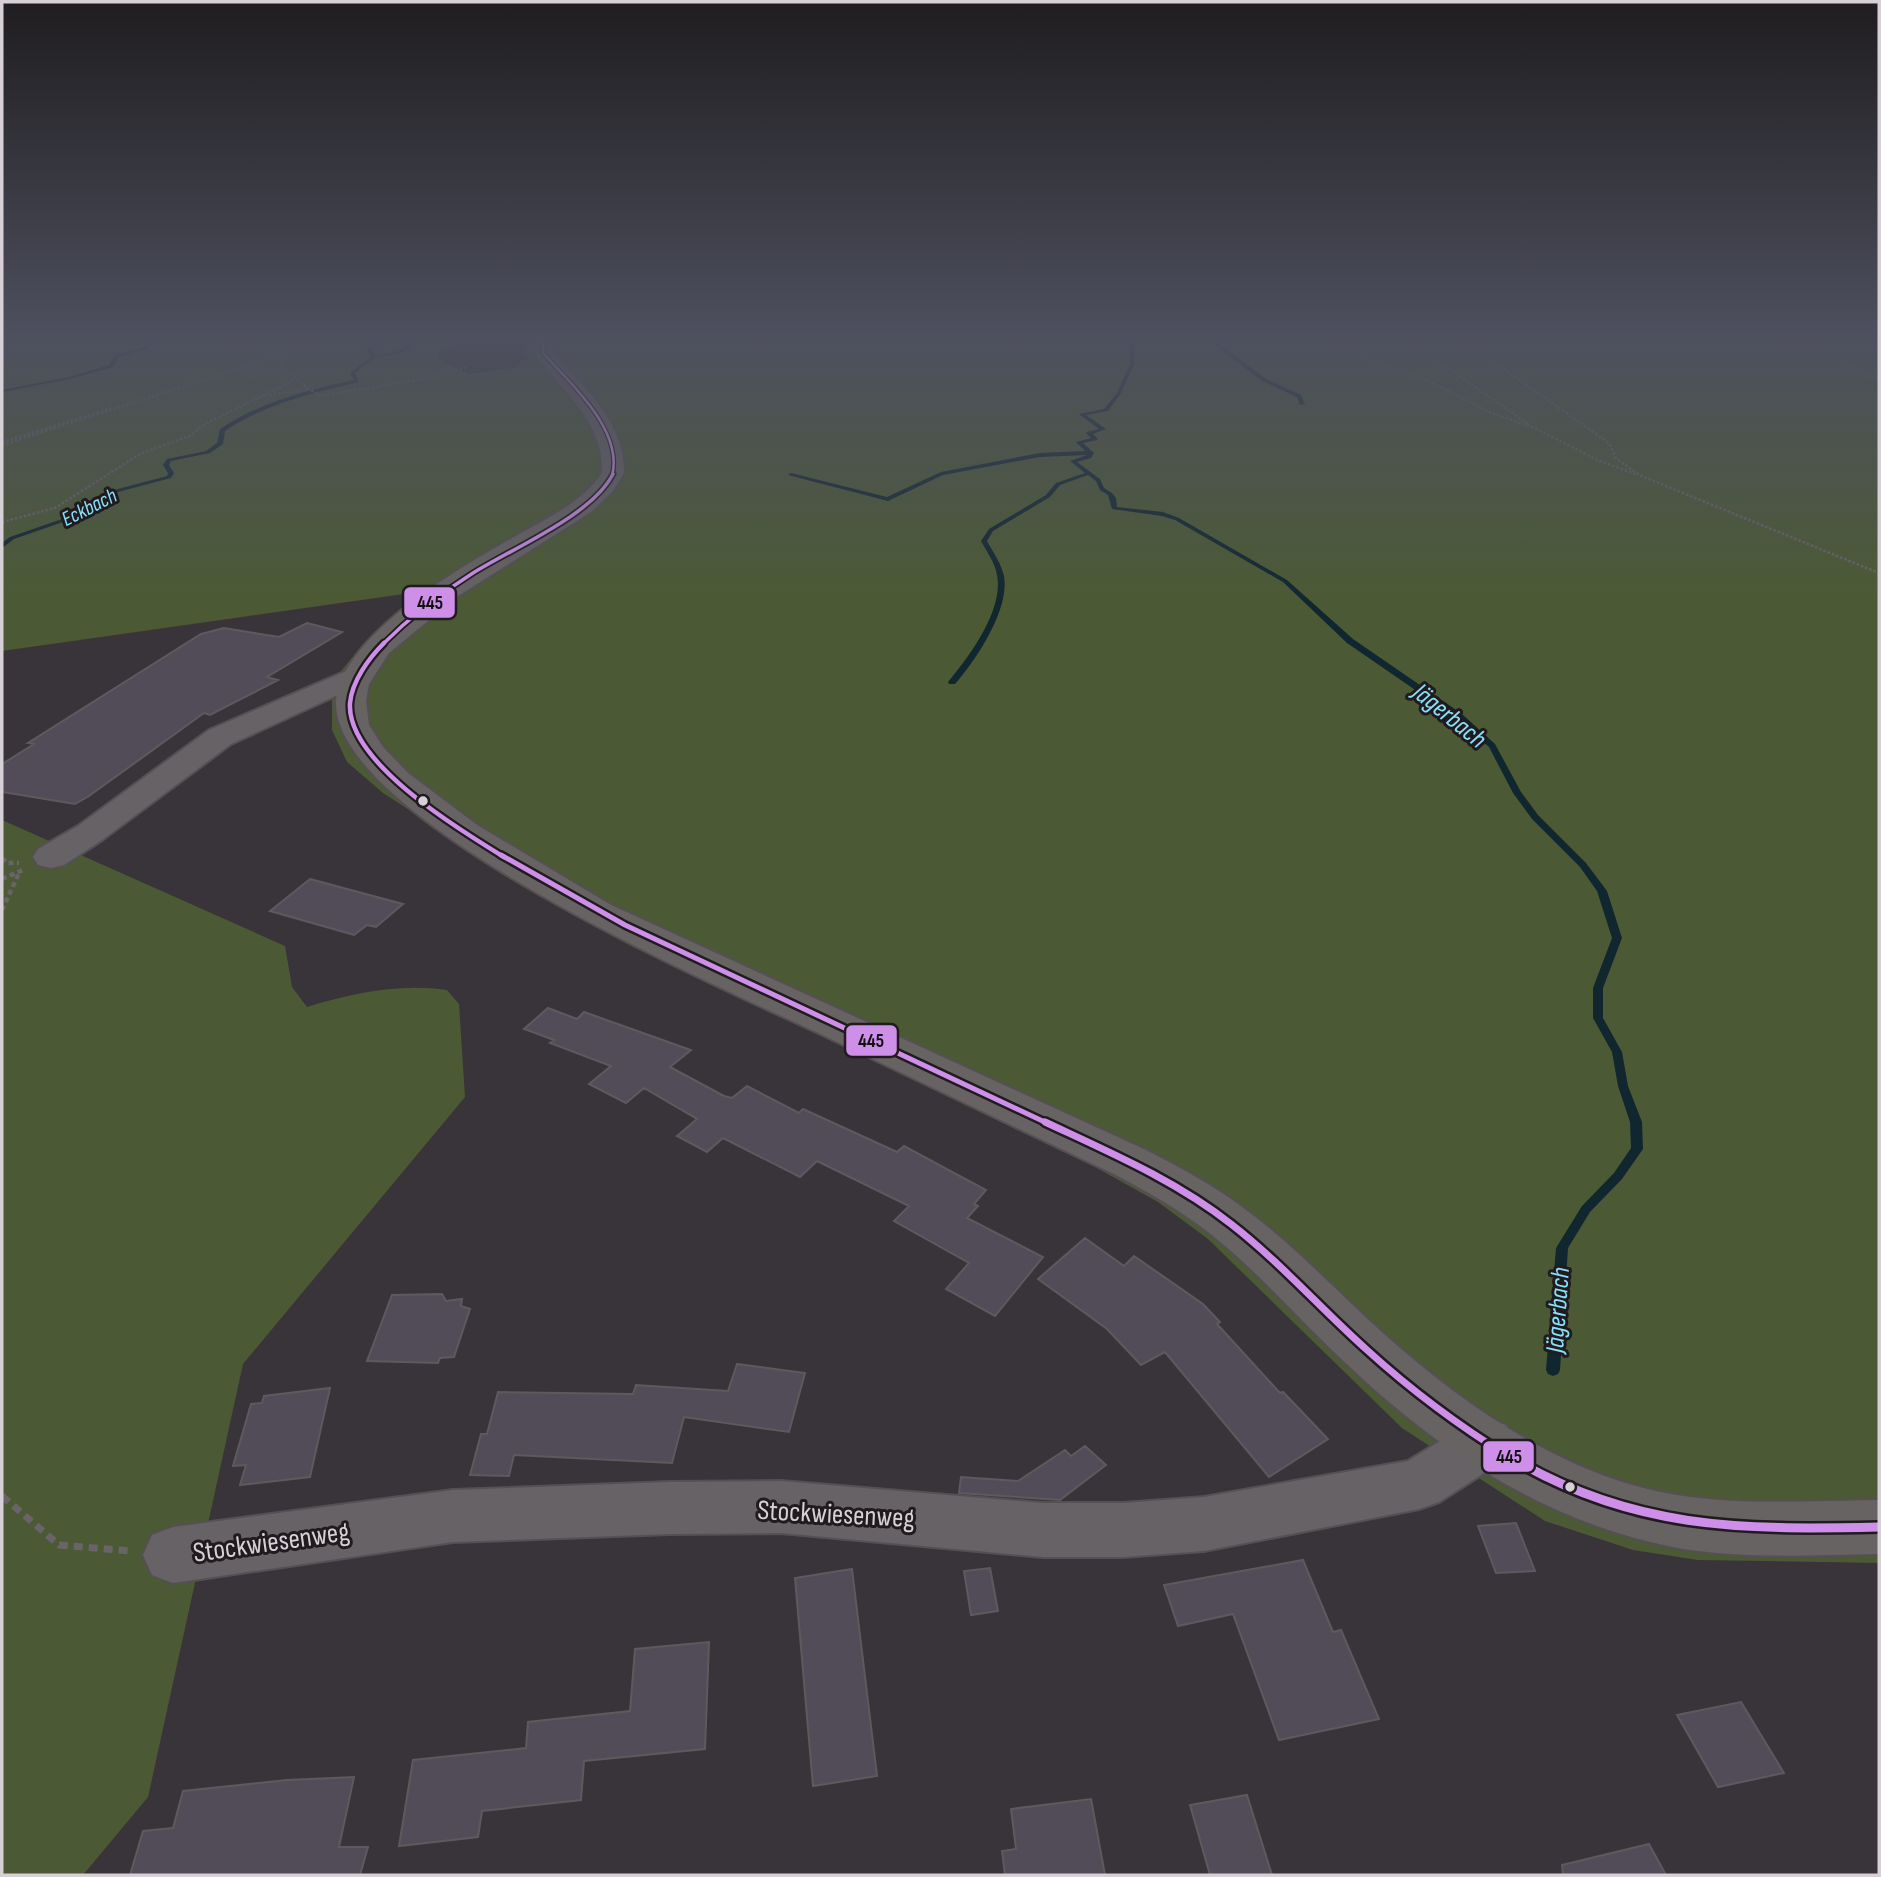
<svg xmlns="http://www.w3.org/2000/svg" width="1881" height="1877" viewBox="0 0 1881 1877" font-family="'Sofia Sans Condensed',sans-serif">
	<rect width="100%" height="100%" fill="#393439"/>
	<path fill="#4b5a34" d="M2,340H466L438,353L440,360L468,374L518,367L522,360H529L525,351L528,340H1879V1563L1698,1560L1633,1550L1545,1521L1402,1428L1208,1239L1158,1202L989,1108L633,947L558,906L383,793L347,762L332,730V692L337,676L361,647L391,624L453,587L2,651Z
		M2,820L285,946L292,987L307,1007C352,993 400,983 447,990L459,1004L465,1097L243,1364L148,1797L83,1875H2Z"/>
	<g fill="none" stroke-linecap="round" stroke-linejoin="round">
		<path fill="#11272f" fill-rule="evenodd" d="M153,340H158L147,349L119,357L113,367L70,379L2,392V390L69,377L109,365L115,355L143,347Z
			M393,340H399L372,349L374,355L398,351L415,340H420L401,353L374,358L355,373L359,382C312,393 265,404 225,431L223,444L210,453L171,461L169,465L174,473L171,478L118,492L89,513L14,539L2,548V543L10,537L85,511L114,490L167,476L168,473L163,465L167,459L206,451L217,443L220,429C260,402 308,390 354,380L350,373L370,358L367,347Z
			M1130,340H1134V364L1121,393L1108,411L1086,415L1106,429L1093,434L1098,439L1097,440L1083,443L1094,453L1091,458L1077,462L1100,479L1104,488L1112,493L1116,498L1117,507L1163,512L1179,518L1287,580L1353,639L1462,714L1495,744L1521,792L1538,815L1586,863L1607,891L1622,938L1603,988V1018L1622,1052L1628,1086L1642,1122L1643,1149L1622,1179L1590,1212L1568,1248L1560,1370L1558,1374L1553,1376L1548,1374L1546,1370L1556,1248L1582,1206L1614,1173L1631,1148L1630,1122L1618,1086L1612,1052L1593,1018V988L1612,938L1597,891L1580,867L1532,819L1513,793L1489,747L1456,718L1347,643L1283,582L1175,520L1162,516L1112,509L1108,495L1100,490L1096,481L1088,475L1060,485L1050,497L993,531L987,541C993,552 1001,563 1004,576C1010,609 976,660 955,684H949L948,682C969,657 1004,610 997,575C995,563 987,552 981,541L989,529L1046,495L1056,483L1085,473L1070,461L1087,455L1040,457L943,475L888,501L788,475L791,473L887,497L941,472L1040,453L1085,451L1076,442L1091,438L1086,433L1087,432L1099,429L1079,414L1104,409L1117,393L1130,364Z
			M1209,340H1214L1266,379L1301,395L1305,404L1300,405L1297,397L1262,381Z"/>
	</g>
	<path fill="#524c58" stroke="#5d5a5e" stroke-width="2" d="M307,623L342,632L267,677L278,680L210,715L204,713L89,796L75,804L2,792V764L34,744L28,743L201,634L224,628L279,637Z
		M310,879L403,904L376,927L367,925L354,935L270,911Z
		M548,1008L577,1019L584,1012L691,1050L670,1067L724,1096L732,1098L747,1086L799,1113L803,1109L897,1152L904,1146L986,1190L974,1204L978,1206L967,1218L1043,1257L995,1316L946,1289L969,1263L894,1221L909,1206L817,1161L800,1177L723,1138L707,1152L677,1136L697,1119L644,1088L626,1103L589,1084L611,1066L550,1043L554,1040L524,1029Z
		M1085,1238L1124,1266L1134,1256L1203,1304L1220,1322L1217,1324L1280,1393L1283,1392L1328,1439L1269,1477L1165,1352L1141,1365L1107,1329L1038,1279Z
		M442,1294L446,1301L462,1299L461,1306L470,1309L454,1357L440,1358L438,1363L367,1361L392,1295Z
		M737,1364L805,1373L789,1432L684,1417L672,1463L514,1455L509,1476L470,1475L481,1434H487L498,1392L633,1394L636,1385L728,1391Z
		M330,1388L310,1477L240,1485L246,1465L233,1466L251,1404L262,1403L264,1396Z
		M1085,1446L1106,1465L1060,1500L959,1493L961,1477L1018,1481L1065,1450L1071,1456Z
		M1516,1523L1535,1571L1496,1573L1478,1526Z
		M1303,1560L1333,1632L1341,1630L1379,1719L1279,1740L1233,1614L1178,1626L1164,1585Z
		M990,1568L998,1611L971,1615L964,1571Z
		M852,1569L877,1776L813,1786L795,1578Z
		M709,1642L705,1749L584,1761L581,1800L482,1811L478,1837L399,1846L413,1760L526,1748L528,1722L630,1711L635,1649Z
		M1741,1702L1784,1773L1718,1787L1677,1715Z
		M354,1777L339,1847H368L360,1875H130L143,1831L173,1828L183,1791L287,1780Z
		M1247,1795L1272,1875H1210L1190,1805Z
		M1091,1799L1105,1875H1005L1002,1851L1016,1849L1011,1809Z
		M1649,1844L1666,1875H1563L1562,1865Z"/>
	<g fill="none" stroke-linecap="round" stroke-linejoin="round">
		<g stroke="#545054" stroke-width="4">
			<path id="street" d="M358,666L368,669L373,675L368,681L231,744L102,840L64,865L51,868L38,865L33,857L38,849L78,826L209,730Z
				M1486,1418L1506,1425L1514,1442L1506,1459L1439,1502L1419,1509L1204,1551L1123,1557H1043L781,1533L670,1534L453,1542L173,1583L152,1575L143,1555L152,1535L173,1527L453,1490L670,1482L781,1481L1043,1503H1123L1204,1497L1408,1461L1466,1425Z"/>
		</g>
		<g stroke="#545054" stroke-width="4">
			<path id="secondary" d="M535,340H553L552,352C584,387 625,422 624,473L613,491L591,512L458,596L389,653L369,684L366,701L369,725L383,747L408,773L477,825L611,905L1146,1150C1181,1168 1215,1186 1246,1210C1296,1247 1338,1293 1384,1334C1457,1399 1541,1459 1636,1486C1715,1508 1798,1501 1879,1500V1554C1815,1555 1748,1559 1684,1549C1555,1527 1443,1455 1350,1367C1303,1324 1262,1275 1212,1235C1182,1211 1148,1192 1114,1174C1018,1128 923,1083 827,1037C739,995 295,806 339,686C361,625 459,568 514,537C545,519 581,504 602,473C604,419 561,392 534,353Z"/>
		</g>
		<path stroke="#686468" stroke-width="2.5" stroke-dasharray="2.5 2" stroke-linecap="butt" d="M215,340L270,355
			M1319,340L1431,382L1489,412L1535,428L1597,460L1635,474
			M1408,340L1528,424
			M1463,340L1609,443L1616,458L1639,475L1879,573
			M1780,340L1807,346L1879,379
			M288,354L280,364L282,368L319,396L424,379L468,367
			M265,396L308,389
			M2,442L115,407
			M2,445L328,340
			M2,522L55,508L140,454L192,435L201,426L294,380"/>
		<path stroke="#686468" stroke-width="4.5" stroke-dasharray="5 3.5" stroke-linecap="butt" d="M2,858L7,863H19
			M2,879L23,870
			M2,910L20,871"/>
		<path stroke="#686468" stroke-width="7" stroke-dasharray="9 6" stroke-linecap="butt" d="M2,1496L59,1545L130,1551"/>
		<use href="#street" fill="#666266" fill-rule="evenodd"/>
		<use href="#secondary" fill="#676363" fill-rule="evenodd"/>
		<g stroke="#201b1f" stroke-width="5">
			<path id="bus-1-far5" d="M544,340L543,353C570,383 624,430 612,476"/>
		</g>
		<g stroke="#201b1f" stroke-width="7">
			<path id="bus-1-far4" d="M382,645C409,618 438,595 470,575C510,549 592,516 613,474"/>
		</g>
		<g stroke="#201b1f" stroke-width="9">
			<path id="bus-1-far3" d="M384,643C369,658 352,681 350,703C346,762 460,830 504,857"/>
		</g>
		<g stroke="#201b1f" stroke-width="10">
			<path id="bus-1-far2" d="M501,855L625,925L1049,1124"/>
		</g>
		<g stroke="#201b1f" stroke-width="12">
			<path id="bus-1-far1" d="M1045,1122C1109,1152 1175,1180 1231,1224C1280,1262 1321,1309 1367,1350C1412,1391 1459,1426 1511,1458"/>
		</g>
		<g stroke="#201b1f" stroke-width="14">
			<path id="bus-1" d="M1508,1456C1631,1530 1741,1530 1879,1527"/>
		</g>
		<use href="#bus-1-far5" stroke="#ce8fe9" stroke-width="2.5"/>
		<use href="#bus-1-far4" stroke="#ce8fe9" stroke-width="3.5"/>
		<use href="#bus-1-far3" stroke="#ce8fe9" stroke-width="4.5"/>
		<use href="#bus-1-far2" stroke="#ce8fe9" stroke-width="5"/>
		<use href="#bus-1-far1" stroke="#ce8fe9" stroke-width="7"/>
		<use href="#bus-1" stroke="#ce8fe9" stroke-width="9"/>
	</g>
	<linearGradient id="sky" x2="0" y2="1"><stop stop-color="#1f1d1f"/><stop offset="0.56" stop-color="#4e505f"/><stop offset="1" stop-color="#4e505f" stop-opacity="0"/></linearGradient>
	<rect width="1881" height="603" fill="url(#sky)"/>
	<g fill="#d7d0d6" stroke="#201b1f" stroke-width="2.5">
		<circle cx="423" cy="801" r="6"/>
		<circle cx="1570" cy="1487" r="6"/>
	</g>
	<g text-anchor="middle" stroke-width="6" stroke-linejoin="round" paint-order="stroke">
		<g font-size="21" font-style="italic" fill="#89e0fb" stroke="#201b1f">
			<text transform="translate(89 507) rotate(-27)" y="7">Eckbach</text>
		</g>
		<g font-size="26" font-style="italic" fill="#89e0fb" stroke="#201b1f">
			<text transform="translate(1450 715) rotate(39)" y="9">Jägerbach</text>
			<text transform="translate(1557 1310) rotate(-86)" y="9">Jägerbach</text>
		</g>
		<g font-size="28" fill="#d7d0d6" stroke="#201b1f">
			<text transform="translate(836 1513) rotate(3)" y="10">Stockwiesenweg</text>
			<text transform="translate(271 1541) rotate(-8)" y="10">Stockwiesenweg</text>
		</g>
	</g>
	<g stroke="#201b1f" stroke-width="2.5">
		<rect x="403" y="586" width="53" height="33" rx="7" fill="#ce8fe9"/>
		<rect x="845" y="1024" width="53" height="33" rx="7" fill="#ce8fe9"/>
		<rect x="1482" y="1440" width="53" height="33" rx="7" fill="#ce8fe9"/>
	</g>
	<g font-size="19" text-anchor="middle" font-weight="bold" fill="#111">
		<text x="430" y="609">445</text>
		<text x="871" y="1047">445</text>
		<text x="1509" y="1463">445</text>
	</g>
	<rect width="1881" height="1877" fill="none" stroke="#d7d0d6" stroke-width="7"/>
</svg>
